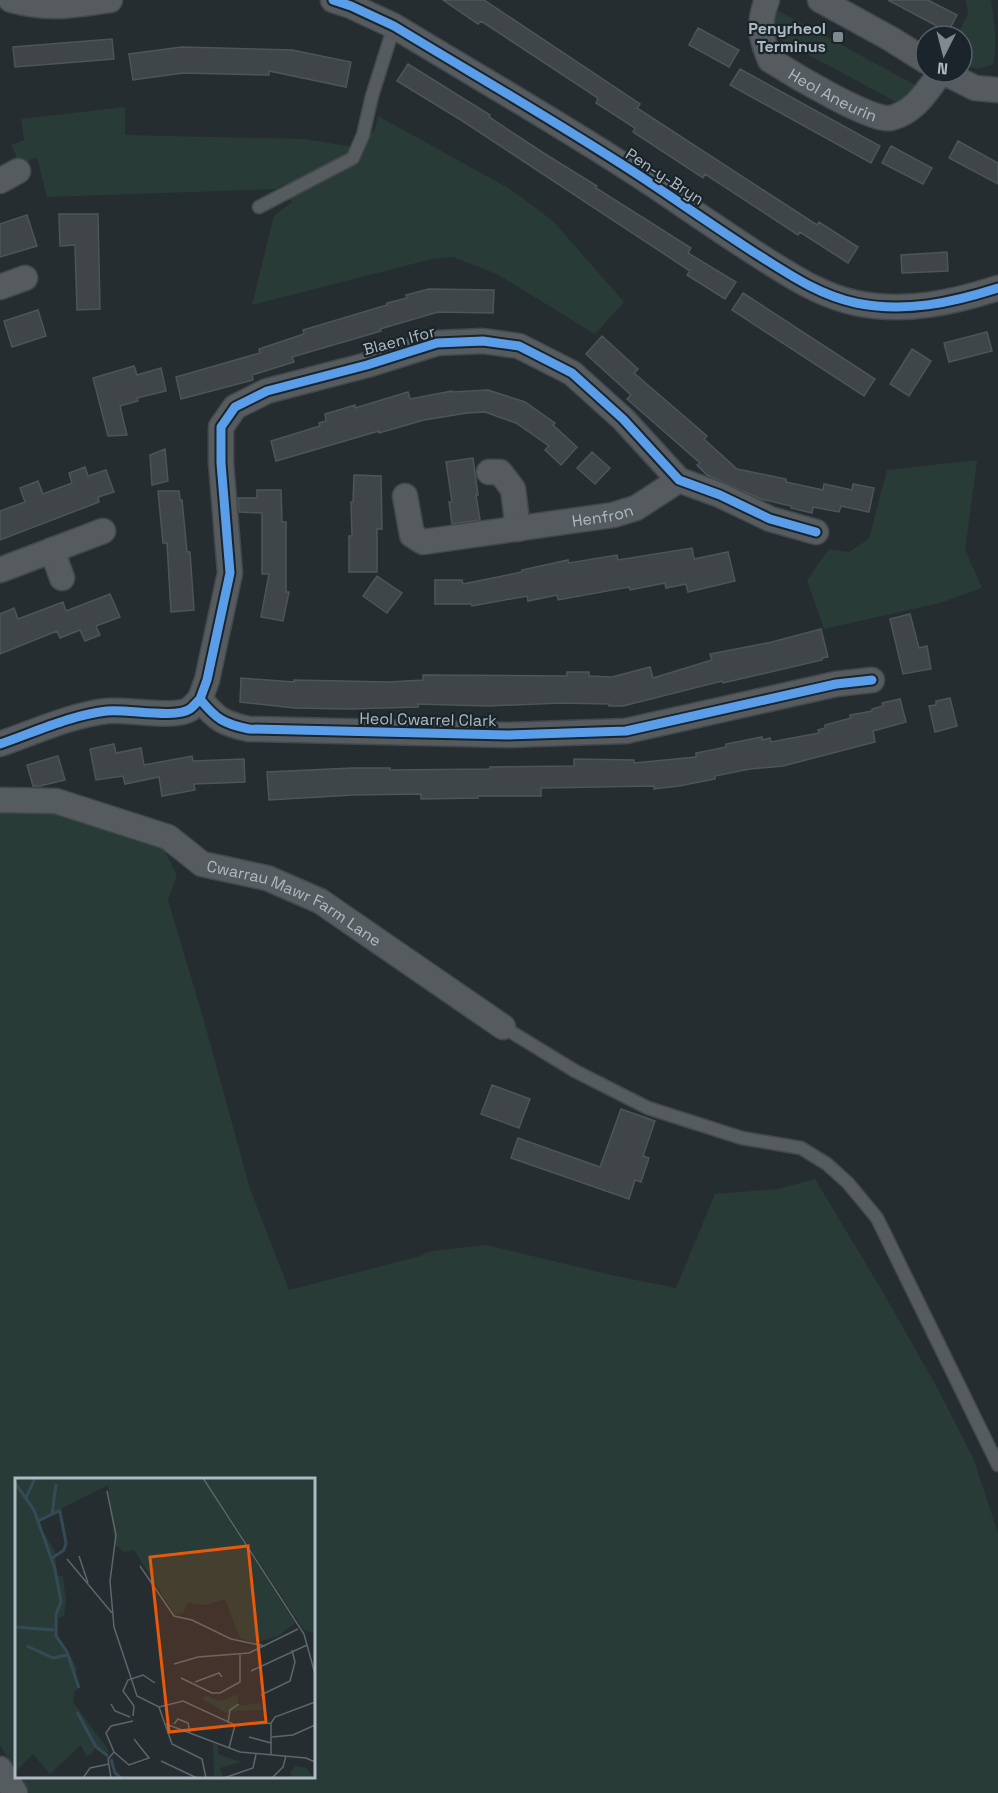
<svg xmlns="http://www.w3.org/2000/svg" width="998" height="1793" viewBox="0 0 998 1793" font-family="'Space Grotesk',sans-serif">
	<rect width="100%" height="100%" fill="#262d30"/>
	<path fill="#293b37" d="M966,0H991C994,21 998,43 993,64C980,70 974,70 962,63V36H957L968,14Z
		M773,8L917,86L919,88L898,103L772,35Z
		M125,107V135L304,139L360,148L375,129L378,116L510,189L553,221L624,302L595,334L497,274L453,257L432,259L252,305L274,216L292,202L284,184L276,189L47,197L37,157L20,165L11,145L24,140L21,119Z
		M977,460L965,550L982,588L940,603L824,629L807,580L829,549L849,552L869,539L887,470Z
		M47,808L161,844L177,875L168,900L202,1014L250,1189L289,1290L417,1257L431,1251L486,1245L616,1276L676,1288L715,1194L778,1189L815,1179L880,1287L940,1393L974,1460L998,1533V1793H30L19,1777L314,1776V1480H16V1772L0,1745V810Z"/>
	<path fill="#3f4548" stroke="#4d5559" stroke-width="1.5" d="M443,0H484L640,104L637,108L817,225L819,222L858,247L848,263L800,232L798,235L705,174L703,178L633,132L635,128L596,103L598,98L481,21L478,24Z
		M888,0H928L957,15L948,32Z
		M698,28L739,50L729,67L689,45Z
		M112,39L114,59L15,67L13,47Z
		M182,47L292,50L351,62L346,87L269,71V75L183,73L133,80L129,54Z
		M408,64L490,115L489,117L542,152L597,186L596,188L691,248L688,253L736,282L725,299L687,275L690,271L461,120L397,81Z
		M740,69L880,146L871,163L730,85Z
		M958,141L998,163V184L949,158Z
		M891,146L932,168L923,184L882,163Z
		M59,214H98L100,309L77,310L75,245L60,246Z
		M27,215L37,246L0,257V224Z
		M947,252L948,271L902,273L901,255Z
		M429,289L494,290L493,313L438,312L380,329L381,331L292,357L294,362L252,375L253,380L181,399L176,377L260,353L259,349L304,334L303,330L387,305V303L407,298L406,295Z
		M743,293L875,379L864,396L732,310Z
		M38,310L46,336L12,347L4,321Z
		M987,332L992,351L949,362L944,343Z
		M602,336L638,369L634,373L707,436L704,439L737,469L786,479V482L823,490L824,484L852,490L853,484L874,488L869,512L841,506L839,512L813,507L812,513L791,508V506L761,499L707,475L697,465L700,463L627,399L631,395L586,354Z
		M912,349L931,361L909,396L890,384Z
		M134,366L137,375L161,368L166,391L137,398L138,401L120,406L127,435L108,436L93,378Z
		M488,390L525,402L555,423L553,425L577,447L561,465L545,450L549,446L516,423L485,412L467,413L424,420L379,433V431L276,461L271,441L320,426L319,423L326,421L325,414L355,405V408L408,392L410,399L452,391V392Z
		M165,449L168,481L152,485L150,455Z
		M592,452L610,468L595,484L577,468Z
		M473,458L478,495H476L480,520L452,524L449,502H452L446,462Z
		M85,467L88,476L106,470L114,492L98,497L99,502L0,540V511L25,502L20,488L38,481L43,494L72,483L69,473Z
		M354,475L381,476L382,529H377V572H349V536H352L351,502H353Z
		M257,490H281L282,522H286V592H289L283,621L261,617L269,574H262V513L239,512L238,498H257Z
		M158,491H179L180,500H182L187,552H190L194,610L171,612L167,543H163Z
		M692,548L694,559L728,552L735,581L688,592L686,584L666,588L665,583L630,590L629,587L558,600L557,595L528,601L527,596L472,606L471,604H435V580H462L463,584L522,572V570L568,560L569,563L617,555L618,560Z
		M377,576L402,593L387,613L363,596Z
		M110,594L120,617L96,626L100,635L85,641L80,630L60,638L57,631L0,654V614L14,608L18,619L63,602L66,611Z
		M910,614L919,648L927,646L931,669L903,674L890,619Z
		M821,629L828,657L822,658V660L723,683L722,681L623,706H609V704L561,703L488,706L418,704V707L349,709L294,708L240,702L241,678L294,682V680L389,682L423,680V675L567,676V672H589V676L612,677L650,667L653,678L712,660L710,654L772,642Z
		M950,698L957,726L935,732L929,706L936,705V701Z
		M900,699L906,722L873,731L875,742L783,766L750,769L715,776V779L679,786L654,789V786L541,788V796H478V798L421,799V794L353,795L269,800L267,772L352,768H390V770L490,769V767L574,766V759L634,760V763L696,757V753L726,747V744L762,737V740L770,738L771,742L819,733L818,730L825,728V725L851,718L850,715L872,711V709L883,706L882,703Z
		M114,744L116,753L141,748L144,765L192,756L193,761L244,759L245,782L194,784L195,790L162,796L159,777L125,784L123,776L96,780L90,749Z
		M58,756L65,780L40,786H33L27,765Z
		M492,1085L530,1099L519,1128L481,1114Z
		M621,1109L655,1121L643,1156L649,1158L641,1182L635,1180L629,1199L511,1158L518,1138L600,1167Z"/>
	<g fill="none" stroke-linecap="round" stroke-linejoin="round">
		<g stroke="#43484b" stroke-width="15">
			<path id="service" d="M259,207L353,158L363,135L372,96L394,26
				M503,1027L575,1071L648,1108L742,1138L801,1148L827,1164L848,1183L877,1218L998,1465"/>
		</g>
		<g stroke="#43484b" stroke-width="27">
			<g id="minor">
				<path d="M11,0C48,10 73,6 110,0"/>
				<path d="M333,0L351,6L394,26C478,77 564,126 646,180C682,204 718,229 755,253C787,273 818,295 856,303C905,313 951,303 998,288"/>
				<path id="s1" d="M767,0C758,24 760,36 770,60C789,72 873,123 891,118C915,112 927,91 941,72"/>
				<path d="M820,0L891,39L926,61"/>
				<path d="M943,72L975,88L998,90"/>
				<path d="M0,181L18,171"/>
				<path d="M0,287L25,278"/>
				<path d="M489,472H500L513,489L518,529"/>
				<path id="s2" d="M405,496L412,535L423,542L613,515L636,508L679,480"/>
				<path d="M52,550L62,578"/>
				<path d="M0,570L103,531"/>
				<path d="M200,699L207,680L230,573L221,463V427L235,407L267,391L367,365L437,343L483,341L519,346L572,373L623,419L679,480L720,495L770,519L816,532"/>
				<path d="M0,744C35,732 71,715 107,711C129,709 175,719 190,709C194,706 197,702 200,699C216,719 224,724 249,729L507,735L626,731L836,684L872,680"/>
				<path id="s3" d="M0,800L56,801L168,837L202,864L267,878L320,901L503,1027"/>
				<path d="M0,1769L15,1793"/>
			</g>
		</g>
		<use href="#service" stroke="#555b5f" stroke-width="12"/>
		<use href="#minor" stroke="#555b5f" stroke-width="24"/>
		<g stroke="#1a242a" stroke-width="13">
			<path id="cycleway" d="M333,0L351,6L394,26C478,77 564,126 646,180C682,204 718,229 755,253C787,273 818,295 856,303C905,313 951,303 998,288
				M200,699L207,680L230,573L221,463V427L235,407L267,391L367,365L437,343L483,341L519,346L572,373L623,419L679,480L720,495L770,519L816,532
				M0,744C35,732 71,715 107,711C129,709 175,719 190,709C194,706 197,702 200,699C216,719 224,724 249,729L507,735L626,731L836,684L872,680"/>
		</g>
		<use href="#cycleway" stroke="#5a9eea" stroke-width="9"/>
	</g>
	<rect fill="#7e8990" stroke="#1a242a" stroke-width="2" x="832" y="31" width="12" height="12" rx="3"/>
	<g text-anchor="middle" stroke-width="4.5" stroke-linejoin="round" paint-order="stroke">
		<g font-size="16" font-weight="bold" fill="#aebbc3" stroke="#1a242a" text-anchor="end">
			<text x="826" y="34">Penyrheol<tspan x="826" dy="18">Terminus</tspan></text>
		</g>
		<g font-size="16" fill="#aebbc3" stroke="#1a242a">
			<text dy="6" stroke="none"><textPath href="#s1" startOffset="134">Heol Aneurin</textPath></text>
			<text transform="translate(665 176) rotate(33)" y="6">Pen-y-Bryn</text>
			<text transform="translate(399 340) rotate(-15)" y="6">Blaen Ifor</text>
			<text dy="6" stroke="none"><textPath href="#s2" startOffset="234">Henfron</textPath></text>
			<text transform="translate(428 719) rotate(1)" y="6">Heol Cwarrel Clark</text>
			<text dy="6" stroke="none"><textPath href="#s3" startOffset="318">Cwarrau Mawr Farm Lane</textPath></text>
		</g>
	</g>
	<g transform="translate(15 1478)">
		<rect width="300" height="300" fill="#262d30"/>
		<path d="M0,0H187L280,145L263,158L239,165L225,160L210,121L191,127L172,125L169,134L160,137L119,72L109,74L100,67L93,7L22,43L40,73L42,98H48L51,123L49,138L43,140L42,155L62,190L60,201L65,208L59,214L58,224L94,273L89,277L80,269L76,277L71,278L66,267L35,296L18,276L0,294ZM194,0H300V156L288,151L191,3ZM224,216L222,228L245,225L248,232L215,233L213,236L187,221L190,217L205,223ZM198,265L203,267V276L226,284L205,290L208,298L199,299ZM280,288L292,290L298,300H279L275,296Z" fill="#293b37"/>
		<path fill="none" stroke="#344b57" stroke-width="3" d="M0,5L19,32L40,91L46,124L41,136V158L52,174L64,210M11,20L20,0M37,37L41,6M23,43L46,32M37,80L49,72L51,65L45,34M0,149L39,152M12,168L38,180L52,177M62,234L81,269L93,278M96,281L100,295L106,300"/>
		<path fill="none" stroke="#5c666b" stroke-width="1.5" d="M188,0L289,156L300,196M92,13L101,57L95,103L99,149L122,218L144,229L168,223L220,247L256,245M64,78L73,105M52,81L97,135M125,88L159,138L177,142L216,161L250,168M159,186L183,179L234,175L283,151M236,193L292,167M166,200L197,215H205L225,204V177M180,204L204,195L207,199M246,217L275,203L280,184L277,172M96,226L100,233L115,239M144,229L157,266L187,281L191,300M118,238L119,228L108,213L113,202L128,197L140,205M118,243L96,248L91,255L99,274L114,287L134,280L119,261M213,245L215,232L224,226M256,245L260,239L300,224M151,246L225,274L291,280L300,284M159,246L163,241L173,245L175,254M234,259L256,265M257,259L278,257L300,247M214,270L220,247M256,277V245M146,283L182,300M68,300L75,290L94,286M96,300L93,281L99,274M209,300L238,290L241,276M257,300L268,289L271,278"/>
		<path fill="#e8590c" fill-opacity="0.15" stroke="#e8590c" stroke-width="3" d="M233,68L251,244L154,254L135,79Z"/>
		<rect width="300" height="300" fill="none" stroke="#aebbc3" stroke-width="3"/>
	</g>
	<g transform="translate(944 54) rotate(186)"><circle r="28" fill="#1a242a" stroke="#556067" stroke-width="1.5"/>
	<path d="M0-4.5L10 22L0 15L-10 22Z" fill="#7e8990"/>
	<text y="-9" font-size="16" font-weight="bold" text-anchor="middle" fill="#aebbc3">N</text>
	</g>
</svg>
